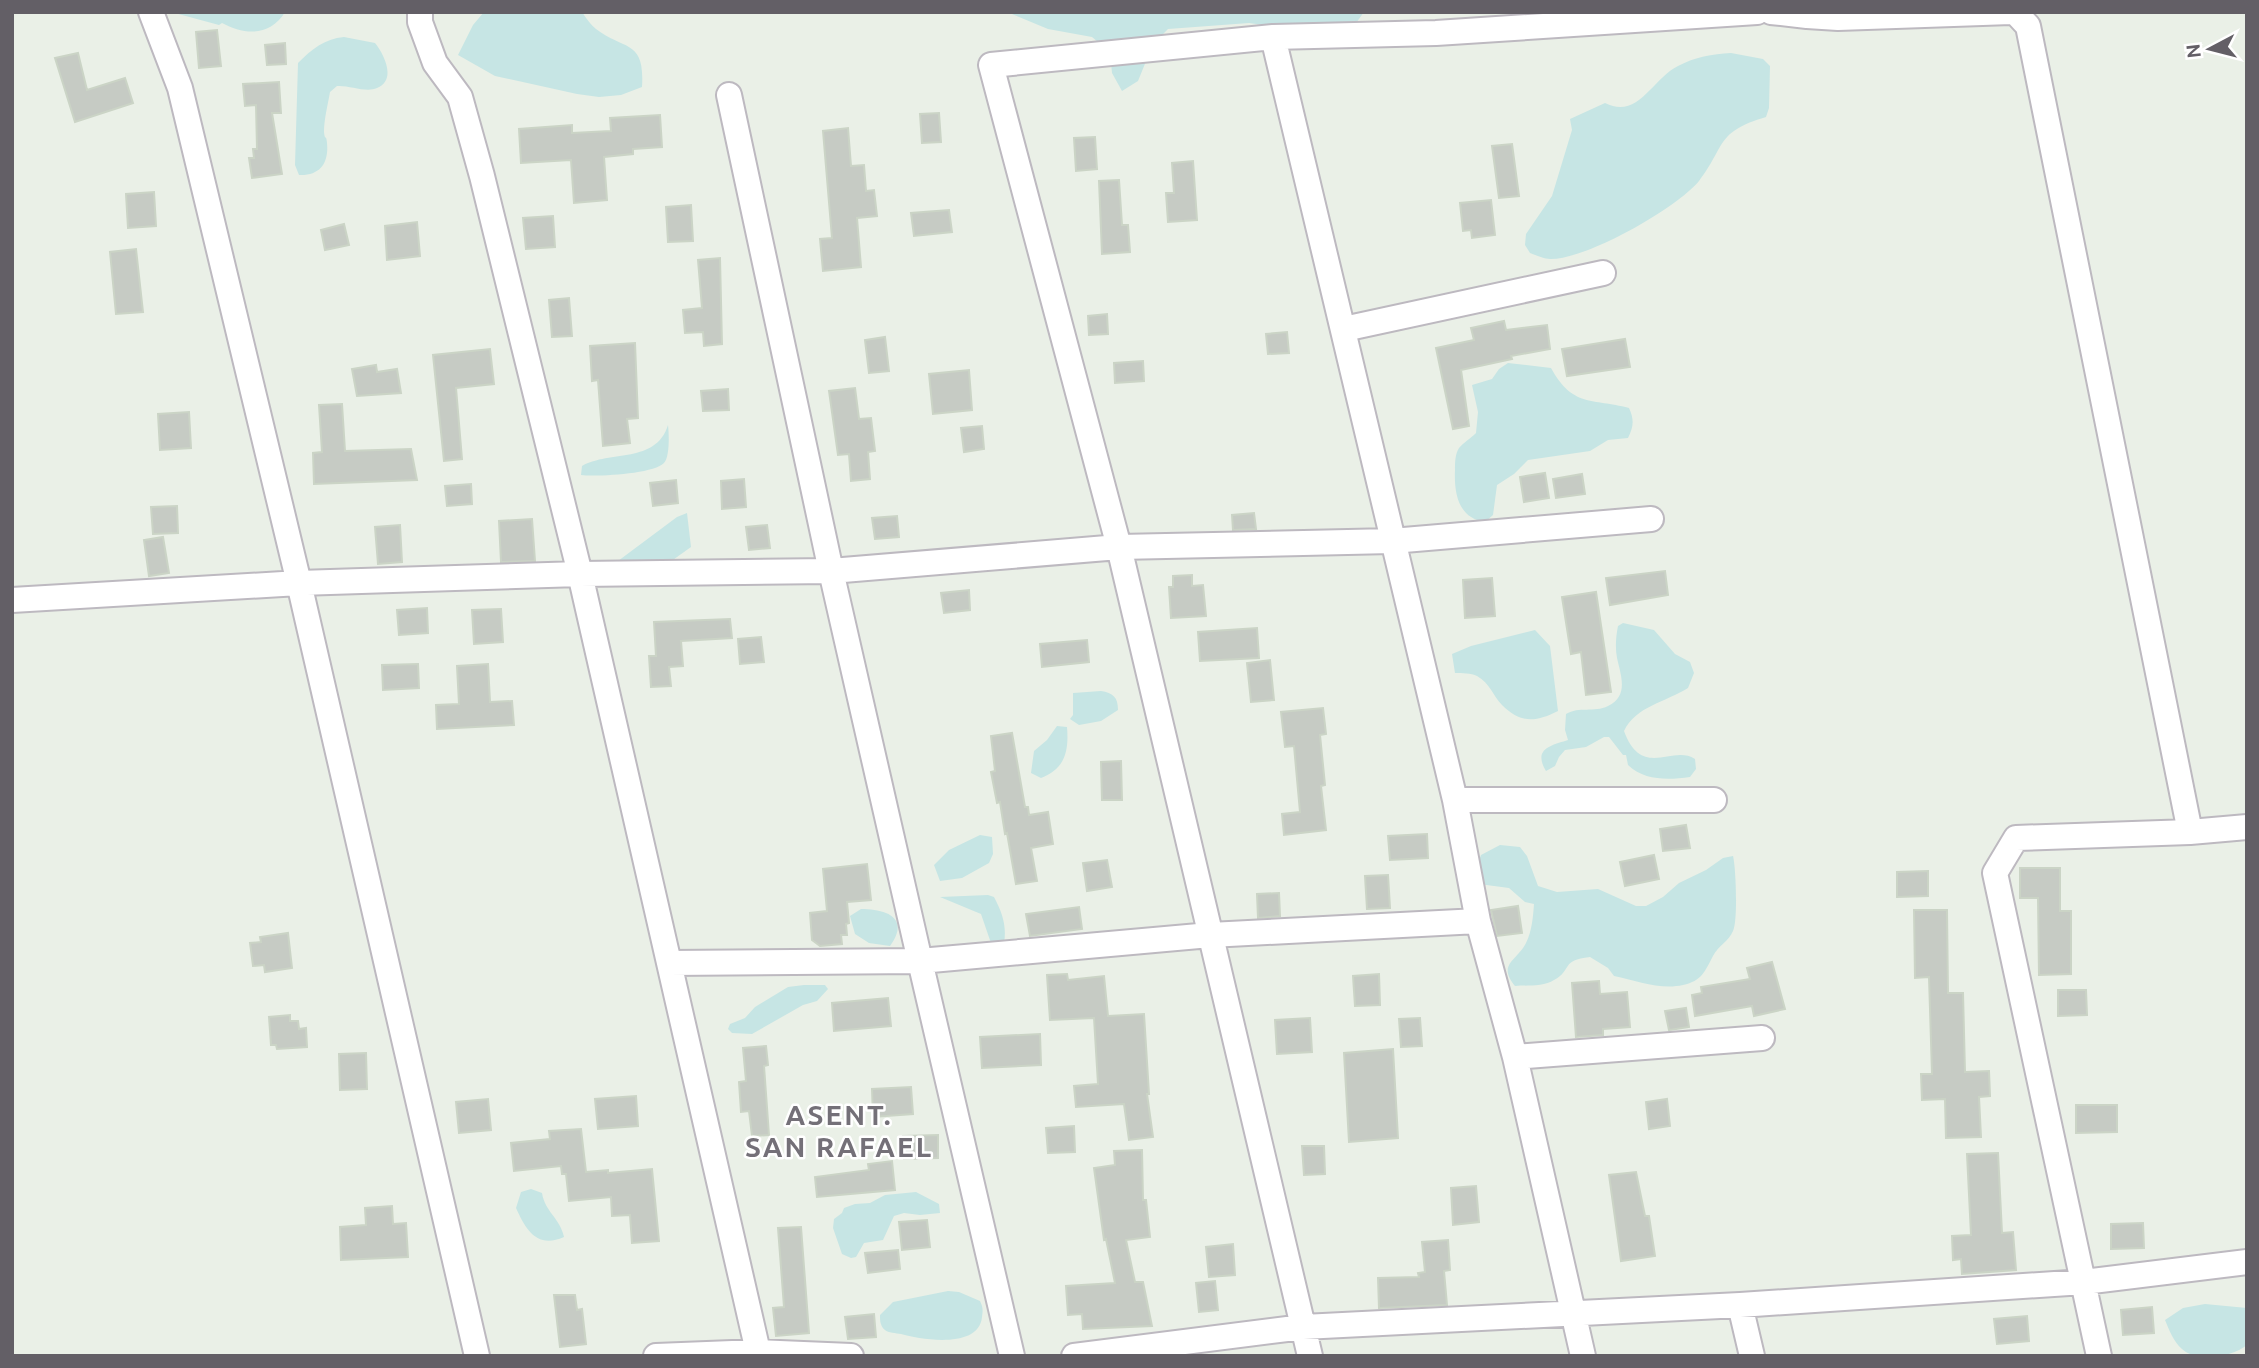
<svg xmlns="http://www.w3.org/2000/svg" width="2259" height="1368" viewBox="0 0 2259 1368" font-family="Ubuntu,sans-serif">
	<rect width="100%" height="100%" fill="#eaf0e7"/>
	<path fill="#c6e5e4" d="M171,12H285C270,37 244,35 222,23L219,25Z
		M484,12H582C586,18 591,25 596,29C625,51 645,39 642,87L621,95L599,97L577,94L495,76L458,55L473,25Z
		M1007,12H1364L1351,30L1291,29L1249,23L1168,29L1153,44L1138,81L1122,91L1112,73L1110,52L1092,37L1048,29Z
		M344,37L375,43C384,54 397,80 377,88C366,93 349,85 337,86L330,92C328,104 324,119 324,132C325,142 326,133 327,143C329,163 320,176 299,175L295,165L298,63C312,49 324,39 344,37Z
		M1731,53L1763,59L1770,66L1769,108L1766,117C1715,132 1726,146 1699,181C1677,208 1586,260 1550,259C1544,259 1536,255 1530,253L1525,245L1526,234L1552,196L1572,130L1570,119L1605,103C1638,120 1652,79 1678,66C1695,57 1712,54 1731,53Z
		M1508,363L1551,368C1573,408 1592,398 1629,408C1634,419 1634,426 1628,438L1608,440L1590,451L1528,460L1514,474L1497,485L1493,515L1485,522C1458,518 1454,493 1455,470C1455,463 1455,454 1459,448C1463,443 1471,438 1476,433L1478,412L1472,385L1492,379L1499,369Z
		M668,425C669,433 670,457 664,463C654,474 596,477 581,475L582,466C610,450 656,464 668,425Z
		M687,513L691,547L656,572L618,561L677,517Z
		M1623,623L1654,630L1675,654L1690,662L1694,673L1688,688C1666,702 1636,706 1624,731C1642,780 1672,744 1695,759L1696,769L1690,777C1668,780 1645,781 1628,765L1626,755H1623L1609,737H1604L1586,747L1565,750L1559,757L1555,766L1546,771C1532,748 1553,745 1568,740L1565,730L1566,714C1579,706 1594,713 1608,706C1629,696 1621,676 1617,658C1615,647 1616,636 1618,626Z
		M1535,630L1550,646L1558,711C1536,722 1521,724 1502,705C1493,696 1490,683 1477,676C1471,673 1462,673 1455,673L1452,654L1471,646Z
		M1101,691C1113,693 1118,697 1118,710L1101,721L1079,725L1070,719L1073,715V693Z
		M1057,726L1067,727C1069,751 1065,769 1041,778L1031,773L1034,751L1047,740Z
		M980,835L992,837L993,854L989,863L962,878L940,881L934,865L949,850Z
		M1500,845L1520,847L1527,856L1538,886L1557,892L1598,889L1636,906H1646L1663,897L1679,883L1706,870L1723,858L1733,856C1736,867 1738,921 1733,931C1729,941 1718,946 1713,956C1705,971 1702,981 1683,985C1661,990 1637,981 1614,976L1608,968L1590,957C1560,960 1573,970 1554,980C1544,987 1527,985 1515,986C1497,964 1517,961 1526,943C1532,931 1533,917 1534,904L1525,902L1509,888L1479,884L1477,865L1481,855Z
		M988,895L994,897C1002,912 1007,926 1004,943L992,946L981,914L940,897Z
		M861,909C885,909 911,917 890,946L869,943L855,934L850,916Z
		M804,985H825L828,989L817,1001L803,1005L752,1034L732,1033L728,1029L730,1024L745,1018L755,1007L788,987Z
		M531,1189L542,1193C545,1212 560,1218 564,1237C537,1249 526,1230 516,1208L521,1192Z
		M916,1192L939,1204L940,1213L920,1215L904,1213L894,1216L883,1240L864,1243L856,1257L851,1258L842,1254L833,1228L834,1219L842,1213L844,1208L855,1204L870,1203L885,1195Z
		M948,1291L959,1292L980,1301C983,1307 983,1310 982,1317C979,1349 922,1340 901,1334C896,1333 888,1333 885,1330C880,1326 880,1320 880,1315L893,1302Z
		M2205,1304L2247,1308V1345C2232,1357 2197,1363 2182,1349C2174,1342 2169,1330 2165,1320L2183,1308Z"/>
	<path fill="#c6cbc4" stroke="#cbd4c6" stroke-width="2" d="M217,30L221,66L199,68L196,32Z
		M285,43L286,64L267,65L265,45Z
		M78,53L87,90L125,78L133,103L75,122L55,58Z
		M279,82L281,113H272L282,174L252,178L249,158H254L253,149H257L256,105L245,106L243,84Z
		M939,113L941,142L922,143L920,114Z
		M660,115L662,147L633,149V154L604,157L607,200L574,203L571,160L521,163L519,129L572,125V133L611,131L610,118Z
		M848,128L851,166L864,165L866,191L874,190L877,216L857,218L861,267L823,271L820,239L832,238L823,131Z
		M1095,137L1097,169L1076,171L1074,138Z
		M1512,144L1519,196L1499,198L1492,146Z
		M1193,161L1197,220L1168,222L1166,193H1174L1172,163Z
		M1119,180L1122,225H1128L1130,252L1102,254L1099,181Z
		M154,192L156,226L128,228L126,194Z
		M1491,200L1495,235L1472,238L1471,230L1463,231L1460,203Z
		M691,205L693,241L668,242L666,207Z
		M949,210L952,232L914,236L911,213Z
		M553,216L555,247L526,249L523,218Z
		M417,222L420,256L387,260L385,226Z
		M344,224L349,245L325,250L321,230Z
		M136,249L143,312L116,314L110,252Z
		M720,258L722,344L704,346L703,332L685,333L683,310L702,308L698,260Z
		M569,298L572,336L552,337L549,300Z
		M1107,314L1108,334L1089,335L1088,316Z
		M1504,321L1506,330L1547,325L1550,349L1511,356L1512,359L1461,370L1469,426L1453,429L1436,348L1474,340L1471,328Z
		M1287,332L1289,353L1268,354L1266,334Z
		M885,337L889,371L869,373L865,340Z
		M1625,339L1630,367L1567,376L1562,349Z
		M635,343L638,418L627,419L630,443L603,446L598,380L592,381L590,346Z
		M490,349L494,384L456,388L462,459L444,461L433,355Z
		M1143,361L1144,381L1115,383L1114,363Z
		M376,365L377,372L397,369L401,393L357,396L352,369Z
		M969,370L972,410L933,414L929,374Z
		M855,388L859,419L871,418L875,451L868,452L870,479L851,481L849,454L838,455L829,391Z
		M728,389L729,410L703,411L701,391Z
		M342,404L345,451L411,449L417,480L314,484L313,453L322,452L319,405Z
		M189,412L191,448L160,450L158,414Z
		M982,426L984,449L964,452L961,428Z
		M1545,473L1549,498L1524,502L1520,477Z
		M1582,474L1585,494L1556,498L1553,479Z
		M744,479L746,507L722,509L721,481Z
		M676,480L678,503L653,506L650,483Z
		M471,484L472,504L447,506L445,486Z
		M177,506L178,533L153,534L151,507Z
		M1254,513L1256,529L1233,530L1232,515Z
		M897,516L899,537L875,539L872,518Z
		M532,519L535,561L501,562L499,521Z
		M400,525L402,562L378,564L375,527Z
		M767,525L770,548L749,550L746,527Z
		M163,537L169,573L149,576L144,540Z
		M1665,571L1668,595L1610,605L1606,578Z
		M1192,575V586L1203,585L1206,616L1171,618L1169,587H1173V576Z
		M1492,578L1495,616L1465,618L1463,580Z
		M969,590L970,610L944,613L941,593Z
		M1596,592L1611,692L1586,695L1581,652L1571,654L1562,597Z
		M427,608L428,633L399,635L397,610Z
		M501,609L503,642L474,644L472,610Z
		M730,619L732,638L681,641L683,666L669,667L671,686L651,687L649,656H656L654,622Z
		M1257,628L1259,658L1200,661L1198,632Z
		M761,637L764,662L740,664L738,639Z
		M1087,640L1089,662L1042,667L1040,644Z
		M1270,660L1274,700L1251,702L1247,663Z
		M418,664L419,688L383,690L382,665Z
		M488,664L490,702L512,701L514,725L437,729L436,705L459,704L457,666Z
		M1323,708L1326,734L1320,735L1325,785L1321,786L1326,830L1284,835L1282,814L1300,812L1294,746L1285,747L1281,712Z
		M1012,733L1025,807H1028L1029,815L1048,812L1053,844L1031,848L1037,881L1016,884L1007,833L1005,834L1000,802L997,803L991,772L995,771L991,736Z
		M1121,761L1122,800H1102L1101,762Z
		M1686,825L1690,848L1663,851L1660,829Z
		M1427,834L1428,858L1390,860L1388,836Z
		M1654,855L1659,879L1625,886L1620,862Z
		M1107,860L1112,887L1087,891L1083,863Z
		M867,864L871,900L847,902L849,923L846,924L847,935H841L842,944L820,946L812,940L810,913L827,911L823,869Z
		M2020,868H2060V911H2071V974L2039,975L2038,898H2020Z
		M1928,871V896L1897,897V872Z
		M1388,875L1390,908L1367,909L1365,876Z
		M1279,893L1280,916L1258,918L1257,894Z
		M1518,906L1522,933L1497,936L1491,910Z
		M1079,907L1082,929L1030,936L1026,914Z
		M1914,910H1947L1948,993H1963L1965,1072L1989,1071L1990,1096L1979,1097L1981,1137L1946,1138L1945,1099L1922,1100L1921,1074H1932L1929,977L1915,978Z
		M288,933L292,968L265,972L264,965L253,966L250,943L261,942L260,937Z
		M1772,962L1785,1009L1754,1016L1752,1006L1695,1016L1692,995L1702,993L1701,987L1750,979L1747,968Z
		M1067,974L1068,980L1104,976L1108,1016L1144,1014L1149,1094H1147L1153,1137L1129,1140L1124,1104L1076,1107L1074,1086L1098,1084L1094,1018L1050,1020L1047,975Z
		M1379,974L1380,1005L1355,1006L1353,976Z
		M1599,981L1600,994L1627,992L1630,1027L1603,1029V1035L1576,1037L1572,983Z
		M2058,990H2086L2087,1015L2058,1016Z
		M888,998L891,1026L834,1031L832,1003Z
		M1686,1008L1689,1027L1669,1030L1665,1011Z
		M290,1015V1021H298L299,1029L306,1028L307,1047L277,1049L276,1045H271L269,1017Z
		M1310,1018L1312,1052L1277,1054L1275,1020Z
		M1420,1018L1422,1046L1401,1047L1399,1019Z
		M1040,1034L1041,1065L982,1068L980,1037Z
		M766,1046L768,1065L764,1066L769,1135L752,1136L749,1111L741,1112L739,1082L746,1081L743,1048Z
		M1393,1049L1398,1138L1349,1142L1344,1053Z
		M366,1053L367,1089L340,1090L339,1054Z
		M911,1087L913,1114L873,1117L872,1089Z
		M636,1096L638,1126L598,1129L595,1099Z
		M488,1099L491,1130L459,1133L456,1102Z
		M1667,1099L1670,1126L1649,1129L1646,1102Z
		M2076,1105H2117V1132L2076,1133Z
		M1074,1126L1075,1152L1048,1153L1046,1128Z
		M581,1129L586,1172L608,1170V1173L652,1169L659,1241L632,1243L630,1215L612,1216L611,1197L569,1201L566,1174H562L561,1166L514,1171L511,1143L550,1139L549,1131Z
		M938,1135V1158L904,1159L903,1136Z
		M1302,1146H1324L1325,1174L1304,1175Z
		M1142,1150L1143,1200H1146L1150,1237L1126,1240L1135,1282H1143L1152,1326L1083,1329L1082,1314L1068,1315L1066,1286L1115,1283L1106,1239L1104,1240L1094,1168L1115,1165L1114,1151Z
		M1998,1153L2002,1233L2013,1232L2016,1270L1962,1274L1961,1259L1953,1260L1952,1236L1971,1235L1967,1154Z
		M892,1161L895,1190L817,1197L815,1177L869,1170L868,1164Z
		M1636,1172L1645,1216H1649L1655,1256L1621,1261L1609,1175Z
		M1476,1186L1479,1222L1453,1225L1451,1188Z
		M392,1206L393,1224L406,1223L408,1257L341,1260L340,1227L366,1225L365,1208Z
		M927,1220L930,1247L902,1250L899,1222Z
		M2143,1223L2144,1248L2111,1249V1224Z
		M801,1227L809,1333L776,1336L773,1308L784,1307L778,1228Z
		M1448,1240L1450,1270L1444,1271L1447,1305L1379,1308L1378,1278L1419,1277L1418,1273L1425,1272L1422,1242Z
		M1233,1244L1235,1275L1209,1277L1206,1247Z
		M898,1250L900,1269L868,1273L865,1253Z
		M1215,1281L1218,1310L1199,1312L1196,1283Z
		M554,1295H575L577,1310L582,1309L586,1344L560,1347Z
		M2152,1307L2154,1333L2123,1335L2121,1310Z
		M874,1314L876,1337L848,1339L845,1317Z
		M2027,1316L2029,1341L1997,1344L1994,1319Z"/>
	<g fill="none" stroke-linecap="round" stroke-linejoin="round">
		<g stroke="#bdb9c0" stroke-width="28">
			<path id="minor" d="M151,12L180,88L299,583L477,1356
				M420,12V22L435,63L460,97L482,176L580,574L759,1356
				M1771,12L1807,16
				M1807,12V16L1838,18L2011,12
				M2015,12L2028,26L2190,832L2016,838L1995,873L2099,1356
				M1273,37L1455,800L1478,921L1515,1057L1583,1356
				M1344,329L1603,273
				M1651,519L1392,541L1119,547L991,65L1273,37L1436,33L1757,12
				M12,600L299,583L580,574L831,571L1119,547L1310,1356
				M1455,800H1714
				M2190,832L2247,827
				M669,963L920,961L831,571L729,95
				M1515,1057L1762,1038
				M1740,1305L1752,1356
				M656,1356L758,1352L851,1356
				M1012,1356L920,961L1210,935L1478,921
				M1074,1356L1303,1327L1740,1305L2084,1282L2247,1262"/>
		</g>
		<use href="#minor" stroke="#fff" stroke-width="24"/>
	</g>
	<g text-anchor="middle" stroke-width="5" stroke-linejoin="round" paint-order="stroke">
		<g font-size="28" font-weight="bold" letter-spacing="2" fill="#747078" stroke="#fff">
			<text x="839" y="1125">ASENT.<tspan x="839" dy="32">SAN RAFAEL</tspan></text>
		</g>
	</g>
	<rect width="2259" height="1368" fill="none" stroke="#635f66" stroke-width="28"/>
	<g transform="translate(2210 49) rotate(263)" stroke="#ffffff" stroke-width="5" paint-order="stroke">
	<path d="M0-5L12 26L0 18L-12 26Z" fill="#635f66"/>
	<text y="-10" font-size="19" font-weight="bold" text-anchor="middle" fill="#635f66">N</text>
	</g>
</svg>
